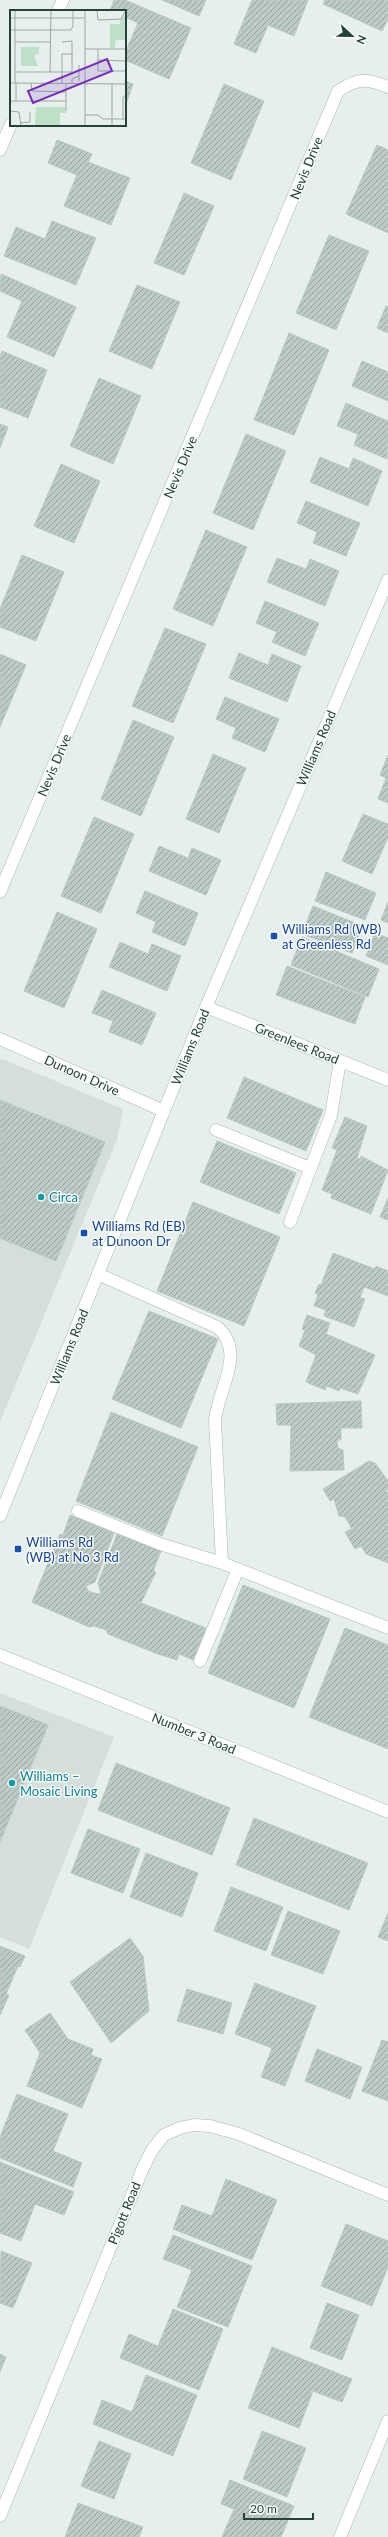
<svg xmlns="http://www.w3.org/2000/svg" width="388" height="2537" viewBox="0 0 388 2537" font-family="Lato,sans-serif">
	<defs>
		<pattern id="building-hatch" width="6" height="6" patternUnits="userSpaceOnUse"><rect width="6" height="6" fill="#bbcac4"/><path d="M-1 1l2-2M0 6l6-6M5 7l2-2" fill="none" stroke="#98a6a0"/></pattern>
	</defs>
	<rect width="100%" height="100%" fill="#e6efeb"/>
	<path fill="#d4dfda" d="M0,1058L123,1109L117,1140L0,1422Z
		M0,1693L114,1737L29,1949L0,1937Z"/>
	<path fill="url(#building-hatch)" stroke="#b8c9c2" d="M114,0H125L191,28L169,79L125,60V53L138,23L125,17V11H110Z
		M162,0H206L199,16Z
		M252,0H308L294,36L268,25L256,53L234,44Z
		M325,0H388V19L382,31L323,4Z
		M125,81L133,84L125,107Z
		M224,84L264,101L231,180L191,163Z
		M57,140L92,154L88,162L130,178L111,225L64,206L77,175L48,163Z
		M377,145L388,150V233L346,214Z
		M184,193L214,206L184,275L154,263Z
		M52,221L96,238L76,285L4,256L16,227L45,239Z
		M329,235L369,251L336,330L296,313Z
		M1,274L76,307L54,357L7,337L22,301L0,291Z
		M137,285L180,302L152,369L109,351Z
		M386,306L388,307V333L377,328Z
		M289,333L329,350L294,435L254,420Z
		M2,351L47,370L28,418L0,407V356Z
		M362,361L388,372V401L352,386Z
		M99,378L141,396L113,464L70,446Z
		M346,403L388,421L387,459L354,445L358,434L337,426Z
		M0,424L8,427L0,448Z
		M246,434L286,451L253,530L213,513Z
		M320,457L349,469L353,458L382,471L368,506L310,482Z
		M61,464L100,481L74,543L34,526Z
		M306,501L360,523L346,556L313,543L317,532L297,523Z
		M206,530L247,547L213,626L173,609Z
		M22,555L64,572L36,641L0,627V609Z
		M277,558L306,569L310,559L339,571L325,606L267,582Z
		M265,601L319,623L305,656L272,642L277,632L256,623Z
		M165,628L206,644L173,723L132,706Z
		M239,653L268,665L272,654L301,666L287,702L229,678Z
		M0,654L26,665L0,727Z
		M225,697L279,719L265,752L232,738L236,728L216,719Z
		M133,720L174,737L141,816L101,799Z
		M213,754L246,768L219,833L186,819Z
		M388,755V803L378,799L386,778L380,775Z
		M363,814L388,824V837L372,874L342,861Z
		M94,817L134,834L101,913L61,896Z
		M159,846L188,858L192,848L221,860L206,895L149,871Z
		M326,872L376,893L365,920L315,901Z
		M145,891L198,913L185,946L152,932L156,922L136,913Z
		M388,902V923L381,920Z
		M313,906L363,926L352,953L302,934Z
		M57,912L97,929L64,1008L24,991Z
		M375,933L388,938V965L366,956Z
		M302,937L379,969L368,997L291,965Z
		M120,942L148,954L152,944L181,956L167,991L109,967Z
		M287,966L365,997L355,1024L276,995Z
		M102,990L156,1013L142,1045L109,1032L113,1021L92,1013Z
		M244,1077L323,1110L306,1151L227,1118Z
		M0,1100L105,1142L56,1261L0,1238Z
		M345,1117L367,1126L357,1158L360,1159L361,1156L388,1170L371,1214L331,1198L332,1194L322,1190L337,1150L332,1148Z
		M217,1141L296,1173L279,1214L200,1182Z
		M388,1198V1220L380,1217Z
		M193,1202L280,1237L244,1326L157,1291Z
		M333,1253L375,1269L376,1266L388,1271V1296L364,1287L360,1298L365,1299L354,1327L324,1316L326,1310L314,1306L318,1295L315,1293L319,1284L321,1285Z
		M149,1311L218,1339L181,1428L112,1399Z
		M307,1315L330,1323L326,1334L375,1355L358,1394L340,1388L339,1391L327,1386L325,1390L306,1382L316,1355L299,1346L305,1330L302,1329Z
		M361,1401L362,1428H341V1440H337L338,1448L343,1450L344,1470L290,1471L291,1425H277L276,1404Z
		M111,1412L198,1447L162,1536L76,1501Z
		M369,1461L375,1463L388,1481V1489L386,1490L388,1494V1563L366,1554L361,1546L355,1549L345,1532L352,1529L345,1517L339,1516L334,1499L330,1501L323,1489Z
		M70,1515L114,1533L95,1582L86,1586L88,1591L98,1594L101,1593L98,1583L117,1534L161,1551L153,1571L156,1572L141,1603L206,1628L193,1660L179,1654L177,1660L155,1653L108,1634L106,1630L94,1626L89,1627L32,1602L60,1534L63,1535Z
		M243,1585L330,1619L294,1708L208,1673Z
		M345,1628L388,1645V1749L309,1717Z
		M0,1706L48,1725L0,1842Z
		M116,1763L230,1808L212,1855L98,1810Z
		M254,1818L368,1863L349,1910L236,1865Z
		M88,1829L140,1849L123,1893L71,1873Z
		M146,1853L198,1873L182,1917L130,1897Z
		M231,1887L283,1907L266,1951L214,1931Z
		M288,1911L340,1931L323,1974L271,1955Z
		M388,1913V1941L378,1937Z
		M130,1938L143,1956L149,2011L111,2043L70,1982Z
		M0,1946L25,1956L20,1967L18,1966L6,1994L9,1995L0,2015Z
		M255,1983L316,2006L285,2086L261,2077L272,2048L235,2034Z
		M187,1989L232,2003L223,2034L177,2021Z
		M50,2013L68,2039L93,2049L91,2055L102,2059L82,2108L27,2086L40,2053L25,2030Z
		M382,2040L388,2042V2101L362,2091Z
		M317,2049L362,2067L350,2099L305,2081Z
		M17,2094L68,2114L53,2151L82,2163L73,2187L0,2158V2137Z
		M0,2162L74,2192L64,2215L35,2204L21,2241L0,2233Z
		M226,2179L277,2200L252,2260L173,2229L182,2205L212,2216Z
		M346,2224L388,2241V2267L372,2306L321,2286Z
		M173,2235L252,2266L228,2327L177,2307L192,2270L163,2259Z
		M1,2251L32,2263L13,2308L0,2303Z
		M327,2303L359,2315L342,2360L310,2348Z
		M173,2309L223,2329L199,2390L120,2358L129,2334L158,2346Z
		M272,2347L352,2379L342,2402L313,2391L299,2428L248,2408Z
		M0,2354L6,2357L0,2372Z
		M146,2375L197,2395L173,2456L93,2424L102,2400L132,2412Z
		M262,2431L306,2448L287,2497L243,2479Z
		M99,2441L131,2454L114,2499L81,2486Z
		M230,2480L294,2506L281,2537H222L234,2509L221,2504Z
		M78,2503L143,2527L139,2537H65Z"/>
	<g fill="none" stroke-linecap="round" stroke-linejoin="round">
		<g stroke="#a8b8b2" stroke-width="13">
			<path id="street" d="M58,11L63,0
				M0,150L11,124
				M0,892L338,91C358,78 366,78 388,87
				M206,1007L388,1080
				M0,1039L164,1111
				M216,1130L310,1168
				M290,1222L331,1115L340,1061
				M98,1274L217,1327C247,1352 218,1389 215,1420L222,1563
				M78,1511L160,1544L222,1563L388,1628
				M200,1661L238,1569
				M0,2516L143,2168L152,2150L164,2135L180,2128L194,2125L210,2126L239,2134L388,2195
				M340,2537L388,2421"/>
		</g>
		<g stroke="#a4bbb3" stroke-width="13">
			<path id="secondary" d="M0,1516L206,1007L388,580
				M0,1655L388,1812"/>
		</g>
		<use href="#street" stroke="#fff" stroke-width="12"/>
		<use href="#secondary" stroke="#fff" stroke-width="12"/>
	</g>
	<g fill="#1a4fb4" stroke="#f7fbf9" stroke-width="1.5">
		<rect x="270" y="932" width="8" height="8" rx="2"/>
		<rect x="80" y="1229" width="8" height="8" rx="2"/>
		<rect x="14" y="1545" width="8" height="8" rx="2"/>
	</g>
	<g fill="#0f9aa8" stroke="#f7fbf9" stroke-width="1.5">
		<circle cx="41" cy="1197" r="4"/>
		<circle cx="12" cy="1783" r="4"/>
	</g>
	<g text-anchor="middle" stroke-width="3" stroke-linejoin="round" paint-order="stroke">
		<g font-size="13" fill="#24423a" stroke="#f7fbf9">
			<text transform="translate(306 168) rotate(-68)" y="5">Nevis Drive</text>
			<text transform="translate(180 467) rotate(-67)" y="5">Nevis Drive</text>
			<text transform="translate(316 748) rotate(-67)" y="5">Williams Road</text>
			<text transform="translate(54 765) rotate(-67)" y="5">Nevis Drive</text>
			<text transform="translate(297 1043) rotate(22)" y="5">Greenlees Road</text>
			<text transform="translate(190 1047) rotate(-68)" y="5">Williams Road</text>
			<text transform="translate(82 1075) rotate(24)" y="5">Dunoon Drive</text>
			<text transform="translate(69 1347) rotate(-68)" y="5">Williams Road</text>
			<text transform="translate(194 1733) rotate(22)" y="5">Number 3 Road</text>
			<text transform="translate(124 2213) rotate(-68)" y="5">Pigott Road</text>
		</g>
		<g font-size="13" fill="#164399" stroke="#f7fbf9" text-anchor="start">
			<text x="282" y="934">Williams Rd (WB)<tspan x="282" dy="15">at Greenless Rd</tspan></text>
			<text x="92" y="1231">Williams Rd (EB)<tspan x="92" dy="15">at Dunoon Dr</tspan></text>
			<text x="26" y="1547">Williams Rd<tspan x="26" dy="15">(WB) at No 3 Rd</tspan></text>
		</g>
		<g font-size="13" fill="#0d838f" stroke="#f7fbf9" text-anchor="start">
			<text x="49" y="1202">Circa</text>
			<text x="20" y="1781">Williams –<tspan x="20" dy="15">Mosaic Living</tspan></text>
		</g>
	</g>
	<g transform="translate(10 10)">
		<rect width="116" height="116" fill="#e6efeb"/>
		<path d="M116,5V30H106L105,38H100V14H110V10ZM11,37H29V43L24,46L28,56H11ZM26,97H55L56,103H50V115L74,116H25Z" fill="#bfe0c8"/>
		<path d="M12,39H17L16,42H19V52H15L16,56L11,55Z" fill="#bfe0c8"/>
		<path fill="none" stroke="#98aaa4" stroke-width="1" d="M75,0V116M87,0L88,10L111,9L116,0M0,8H75M0,20H61L63,16V0M5,32H40M75,39H116M88,39V61H116M87,50L116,51M69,55V71M5,62H62V31L52,32M40,62L41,0M0,73L116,74M5,73V0M21,73L22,81L56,82M52,74V44H63M56,74V101M62,74V69L69,66M102,74V116M0,91H55M6,91V73M0,101L9,102L11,116M75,105H88L93,109H116M113,109V87L116,85M10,113L20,112V102"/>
		<path fill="#7b2cbf" fill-opacity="0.15" stroke="#7b2cbf" stroke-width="2" d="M97,49L102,61L23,93L18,81Z"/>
		<rect width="116" height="116" fill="none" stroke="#24423a" stroke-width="2"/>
	</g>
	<g transform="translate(352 36) rotate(112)" stroke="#f7fbf9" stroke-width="3" paint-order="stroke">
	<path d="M0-3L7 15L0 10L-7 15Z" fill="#24423a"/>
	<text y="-6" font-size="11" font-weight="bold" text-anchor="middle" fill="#24423a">N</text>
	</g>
	<path d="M244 2513v6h69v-6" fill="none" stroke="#24423a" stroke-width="2"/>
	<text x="250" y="2513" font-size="12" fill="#24423a" stroke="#f7fbf9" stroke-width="3" paint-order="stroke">20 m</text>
</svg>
